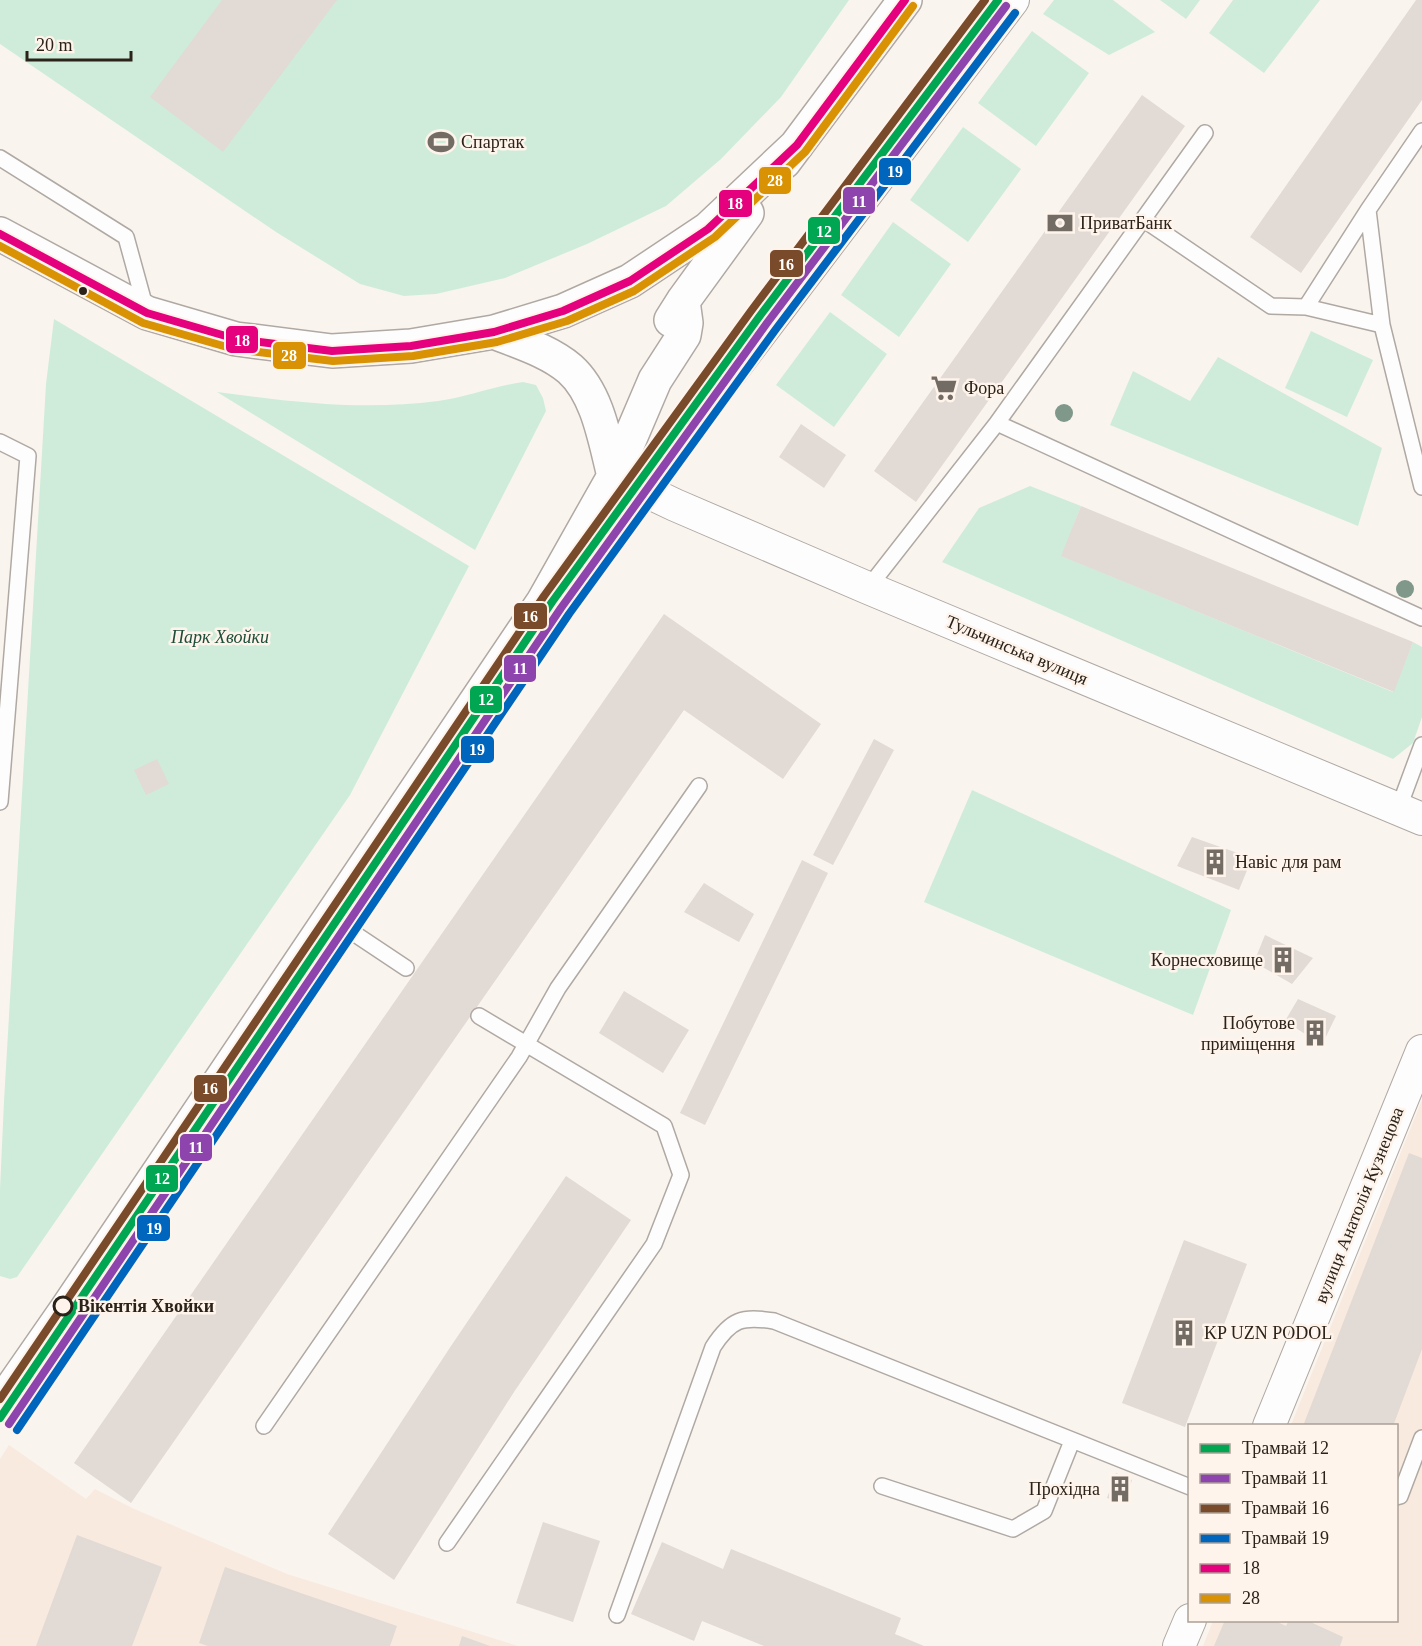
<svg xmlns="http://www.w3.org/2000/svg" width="1422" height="1646" viewBox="0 0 1422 1646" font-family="'Times New Roman',serif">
	<rect width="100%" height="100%" fill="#faf4ef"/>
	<path fill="#f8eadf" d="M1422,1100V1646H1203L1213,1621L1396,1620V1426L1291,1425Z
		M9,1445L86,1499L95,1489L132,1508L287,1574L518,1646H0V1459Z"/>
	<path fill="#cfecda" d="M0,0H849L781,97L721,159L666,206L587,244L505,278L436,294L404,296L360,284L276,232L0,44Z
		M1054,0H1113L1155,32L1109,55L1043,14Z
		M1160,0H1200L1186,19Z
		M1233,0H1320L1264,73L1209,33Z
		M1032,31L1089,73L1036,146L978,103Z
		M963,127L1021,169L968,242L910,200Z
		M893,222L951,264L899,337L841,295Z
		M830,312L887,354L834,427L776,385Z
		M54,319L469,566L350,795L17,1277L10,1279L0,1276V1189L4,1101L46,384Z
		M1311,331L1373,360L1347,417L1285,388Z
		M1218,357L1382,448L1358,526L1110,425L1133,371L1190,401Z
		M523,382L536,385L543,398L546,411L475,550L217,392C293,402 361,411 438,401C467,397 494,386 523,382Z
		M1030,486L1081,506L1062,556L1393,692L1413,642L1422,647V717L1413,743L1393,759L942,562L979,508Z
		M972,790L1231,910L1193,1015L924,902Z"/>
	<path fill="#e2dad4" d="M222,0H337L223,152L150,97Z
		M1416,0H1422V100L1301,273L1250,237Z
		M1142,95L1185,126L916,502L874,471Z
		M801,424L846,455L824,488L779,457Z
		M1081,506L1413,642L1394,692L1061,556Z
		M664,614L821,724L783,779L684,710L131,1503L74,1463Z
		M874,739L894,750L833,865L813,855Z
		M157,759L169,784L146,795L134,770Z
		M1192,837L1252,858L1239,890L1177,866Z
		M802,860L828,873L705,1125L680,1113Z
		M704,883L754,914L739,942L684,912Z
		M1265,935L1313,958L1292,984L1254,962Z
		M624,991L689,1030L663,1073L599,1033Z
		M1298,999L1336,1016L1322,1045L1285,1021Z
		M1409,1153L1422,1158V1349L1393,1426H1303Z
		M566,1176L631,1220L514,1392L394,1580L328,1534L449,1349Z
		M1184,1240L1247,1264L1185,1427L1122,1403Z
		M1116,1473L1132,1480L1124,1504L1107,1498Z
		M543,1522L600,1541L573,1622L516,1603Z
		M77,1535L162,1567L132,1646H36Z
		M662,1542L723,1569L731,1549L901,1618L895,1634L924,1646H764L702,1621L694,1641L631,1614Z
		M225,1567L397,1626L390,1646H208L199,1643Z
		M1225,1620H1273L1286,1626L1289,1620H1306L1343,1637L1340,1646H1214Z
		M462,1636L490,1646H459Z"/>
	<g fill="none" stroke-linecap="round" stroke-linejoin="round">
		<g stroke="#b0a9a3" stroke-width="18">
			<path id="lane" d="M0,158L126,237L146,310
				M1368,210L1382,325L1422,487
				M1143,219L1271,306L1306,307L1368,210L1422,131
				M1306,307L1382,325
				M997,423L1422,618
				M0,442L28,456L0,802
				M868,588L997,423L1205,133
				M1398,810L1422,745
				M331,918L406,968
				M264,1426L519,1057L558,988L699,786
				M882,1486L1013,1529L1044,1511L1072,1441
				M1396,1497L1400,1496L1422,1438
				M447,1543L654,1244L681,1175L664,1126L479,1016
				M617,1615L713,1347C731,1319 742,1316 774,1321L1190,1487"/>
		</g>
		<g stroke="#b0a9a3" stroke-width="34">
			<path id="street" d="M614,476L675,505L868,588L1422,819
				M566,576L641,489L684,434L1013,0
				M1269,1426L1422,1051
				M1179,1646L1190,1620"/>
		</g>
		<g stroke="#b0a9a3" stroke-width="36">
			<path id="secondary" d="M784,162L905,0
				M0,234L147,313L236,339L332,351L411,346L494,332L563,311L630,281L708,229L797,145
				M671,320L683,301L747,213
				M494,332C519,342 549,351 570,369C598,394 605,441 614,476
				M0,1405L66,1310L543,602L614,476L655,380L684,335L686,323L683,301"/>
		</g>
		<use href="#lane" stroke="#fefdfd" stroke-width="15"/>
		<use href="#street" stroke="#fefdfd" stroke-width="32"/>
		<use href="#secondary" stroke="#fefdfd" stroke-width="33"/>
		<g stroke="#fef4eb" stroke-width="12">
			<path id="bus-1" d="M0,234L147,313L236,339L332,351L411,346L494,332L563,311L630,281L708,229L797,145L905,0"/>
		</g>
		<g stroke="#fef4eb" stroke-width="12">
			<path id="bus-2" d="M0,246L143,323L234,349L333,361L413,356L497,342L567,321L634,291L715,237L805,152L913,6"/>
		</g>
		<use href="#bus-1" stroke="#e5007d" stroke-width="8"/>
		<use href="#bus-2" stroke="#d89204" stroke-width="8"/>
		<g stroke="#fef4eb" stroke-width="12">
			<path id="tram-1" d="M0,1418L552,602L759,317L998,0"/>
		</g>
		<g stroke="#fef4eb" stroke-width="12">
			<path id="tram-2" d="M9,1424L561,608L767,323L1006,6"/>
		</g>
		<g stroke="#fef4eb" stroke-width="12">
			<path id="tram-3" d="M0,1399L544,596L751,311L985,0"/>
		</g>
		<g stroke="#fef4eb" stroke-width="12">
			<path id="tram-4" d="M17,1430L569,614L776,329L1015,13"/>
		</g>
		<use href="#tram-1" stroke="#00a651" stroke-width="8"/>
		<use href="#tram-2" stroke="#8e44ad" stroke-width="8"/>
		<use href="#tram-3" stroke="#7a4b2a" stroke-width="8"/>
		<use href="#tram-4" stroke="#0065bd" stroke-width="8"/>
	</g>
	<g fill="#7f988a">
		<circle cx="1064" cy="413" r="9"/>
		<circle cx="1405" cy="589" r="9"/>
	</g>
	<defs>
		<g id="stadium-bare" transform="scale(2.07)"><path d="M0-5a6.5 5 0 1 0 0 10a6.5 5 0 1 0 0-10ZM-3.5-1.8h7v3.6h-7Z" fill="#736c64" stroke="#fef4eb" stroke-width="2.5" paint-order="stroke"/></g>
		<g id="bank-bare" transform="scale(2.07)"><path d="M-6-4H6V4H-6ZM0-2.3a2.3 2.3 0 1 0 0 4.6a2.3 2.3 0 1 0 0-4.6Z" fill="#736c64" stroke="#fef4eb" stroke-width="2.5" paint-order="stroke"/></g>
		<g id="supermarket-bare" transform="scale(2.07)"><path d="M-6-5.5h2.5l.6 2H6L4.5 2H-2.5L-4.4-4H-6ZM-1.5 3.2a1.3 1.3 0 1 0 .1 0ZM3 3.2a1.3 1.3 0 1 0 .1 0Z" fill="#736c64" stroke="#fef4eb" stroke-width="2.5" paint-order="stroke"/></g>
		<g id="building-bare" transform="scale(2.07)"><path d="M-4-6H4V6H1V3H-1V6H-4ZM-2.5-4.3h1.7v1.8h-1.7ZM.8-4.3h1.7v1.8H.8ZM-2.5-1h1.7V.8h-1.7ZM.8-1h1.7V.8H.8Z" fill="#736c64" stroke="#fef4eb" stroke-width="2.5" paint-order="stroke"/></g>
	</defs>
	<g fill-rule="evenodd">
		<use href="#stadium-bare" x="441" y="142"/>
		<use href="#bank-bare" x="1060" y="223"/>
		<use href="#supermarket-bare" x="944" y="388"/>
		<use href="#building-bare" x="1215" y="862"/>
		<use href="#building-bare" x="1283" y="960"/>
		<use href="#building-bare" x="1315" y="1033"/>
		<use href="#building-bare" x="1184" y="1333"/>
		<use href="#building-bare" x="1120" y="1489"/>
	</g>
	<circle fill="#2b2219" stroke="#fef4eb" stroke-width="2" cx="83" cy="291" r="5"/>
	<circle fill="#fef4eb" stroke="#2b2219" stroke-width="3" cx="63" cy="1306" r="9"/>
	<g text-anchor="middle" stroke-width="5" stroke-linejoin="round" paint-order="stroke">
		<g font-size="18" fill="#2b2219" stroke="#fef4eb" text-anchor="start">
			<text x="461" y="148">Спартак</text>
			<text x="1080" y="229">ПриватБанк</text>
			<text x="964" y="394">Фора</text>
			<text x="1235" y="868">Навіс для рам</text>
			<text x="1263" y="966" text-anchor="end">Корнесховище</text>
			<text x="1295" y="1029" text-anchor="end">Побутове<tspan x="1295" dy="21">приміщення</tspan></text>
			<text x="1204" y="1339">KP UZN PODOL</text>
			<text x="1100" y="1495" text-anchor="end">Прохідна</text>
		</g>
		<g font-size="18" font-style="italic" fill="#1b4d38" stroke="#fef4eb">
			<text x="220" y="643">Парк Хвойки</text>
		</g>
		<g font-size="18" fill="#2b2219" stroke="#fef4eb">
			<text transform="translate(1017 650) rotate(23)" y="6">Тульчинська вулиця</text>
			<text transform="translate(1359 1205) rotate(-68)" y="6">вулиця Анатолія Кузнецова</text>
		</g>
		<g font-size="18" font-weight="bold" fill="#2b2219" stroke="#fef4eb" text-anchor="start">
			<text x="78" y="1312">Вікентія Хвойки</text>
		</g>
	</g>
	<g stroke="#fef4eb" stroke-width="2">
		<rect x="878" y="157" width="34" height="29" rx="6" fill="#0065bd"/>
		<rect x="758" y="166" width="34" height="29" rx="6" fill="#d89204"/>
		<rect x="842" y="186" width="34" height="29" rx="6" fill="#8e44ad"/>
		<rect x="718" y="189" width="35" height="29" rx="6" fill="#e5007d"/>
		<rect x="807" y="216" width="34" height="29" rx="6" fill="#00a651"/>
		<rect x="769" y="249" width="35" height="29" rx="6" fill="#7a4b2a"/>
		<rect x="225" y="325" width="34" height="29" rx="6" fill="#e5007d"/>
		<rect x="272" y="341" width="35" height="29" rx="6" fill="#d89204"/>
		<rect x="513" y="602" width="35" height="28" rx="6" fill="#7a4b2a"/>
		<rect x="503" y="654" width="34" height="29" rx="6" fill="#8e44ad"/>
		<rect x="469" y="685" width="34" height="29" rx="6" fill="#00a651"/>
		<rect x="460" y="735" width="35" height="29" rx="6" fill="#0065bd"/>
		<rect x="193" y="1074" width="35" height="29" rx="6" fill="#7a4b2a"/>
		<rect x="179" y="1133" width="34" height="29" rx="6" fill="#8e44ad"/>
		<rect x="145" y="1164" width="34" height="29" rx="6" fill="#00a651"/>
		<rect x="136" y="1214" width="35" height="28" rx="6" fill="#0065bd"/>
	</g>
	<g font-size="16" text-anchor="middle" font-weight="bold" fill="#fff">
		<text x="895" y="177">19</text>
		<text x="775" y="186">28</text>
		<text x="859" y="207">11</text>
		<text x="735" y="209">18</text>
		<text x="824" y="237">12</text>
		<text x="786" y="270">16</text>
		<text x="242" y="346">18</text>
		<text x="289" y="361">28</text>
		<text x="530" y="622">16</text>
		<text x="520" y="674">11</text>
		<text x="486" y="705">12</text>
		<text x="477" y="755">19</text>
		<text x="210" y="1094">16</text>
		<text x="196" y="1153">11</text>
		<text x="162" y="1184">12</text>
		<text x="154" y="1234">19</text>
	</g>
	<rect x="1188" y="1424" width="210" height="198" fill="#fef4eb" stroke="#aaa097" stroke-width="1.5"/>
	<rect x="1200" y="1444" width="30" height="9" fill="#00a651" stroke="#aaa097" stroke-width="1.5"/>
	<text x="1242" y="1454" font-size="18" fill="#2b2219">Трамвай 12</text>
	<rect x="1200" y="1474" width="30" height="9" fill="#8e44ad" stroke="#aaa097" stroke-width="1.5"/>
	<text x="1242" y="1484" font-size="18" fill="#2b2219">Трамвай 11</text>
	<rect x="1200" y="1504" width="30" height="9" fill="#7a4b2a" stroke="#aaa097" stroke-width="1.5"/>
	<text x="1242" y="1514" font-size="18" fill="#2b2219">Трамвай 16</text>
	<rect x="1200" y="1534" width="30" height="9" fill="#0065bd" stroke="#aaa097" stroke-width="1.5"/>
	<text x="1242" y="1544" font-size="18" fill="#2b2219">Трамвай 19</text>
	<rect x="1200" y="1564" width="30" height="9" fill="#e5007d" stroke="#aaa097" stroke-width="1.5"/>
	<text x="1242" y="1574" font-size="18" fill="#2b2219">18</text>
	<rect x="1200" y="1594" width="30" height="9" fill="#d89204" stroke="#aaa097" stroke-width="1.5"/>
	<text x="1242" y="1604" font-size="18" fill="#2b2219">28</text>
	<path d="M27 51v9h104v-9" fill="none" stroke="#2b2219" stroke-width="3"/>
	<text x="36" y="51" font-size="18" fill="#2b2219" stroke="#fef4eb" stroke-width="4.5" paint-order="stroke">20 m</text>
</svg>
